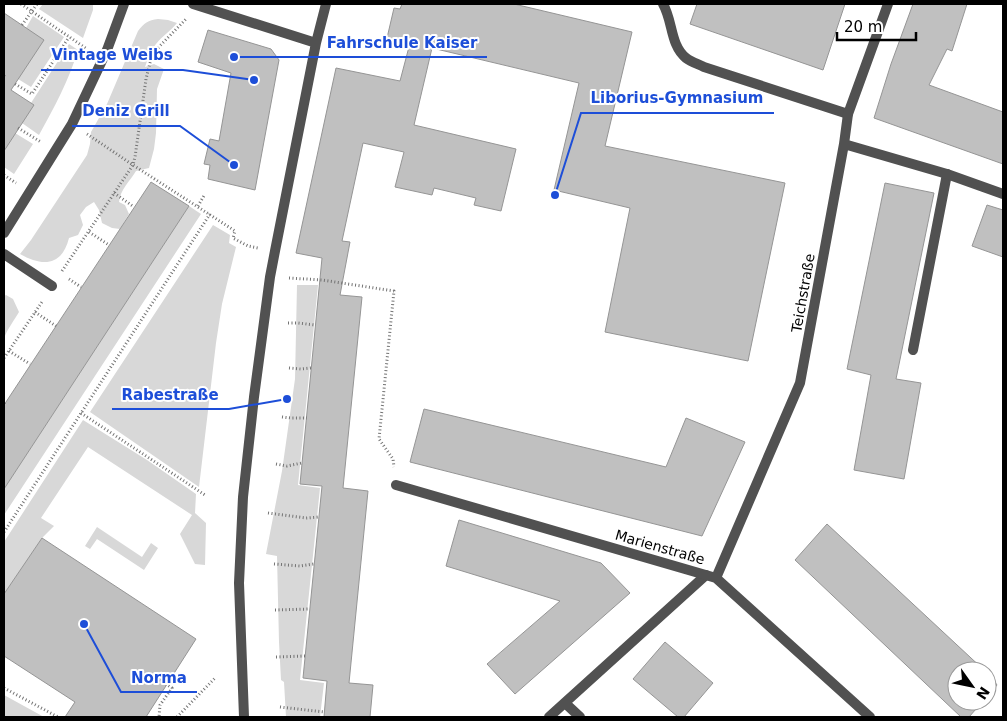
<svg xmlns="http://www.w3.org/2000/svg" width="1007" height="721" viewBox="0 0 1007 721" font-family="'DejaVu Sans',sans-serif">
	<rect width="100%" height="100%" fill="#fff"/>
	<path fill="#d8d8d8" d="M43,4H93V10L83,38L39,9Z
		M33,16L64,37L31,87L18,79L26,28Z
		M158,19L168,20L177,23C171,31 162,36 156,44C150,51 148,59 145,67L154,64L164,69L157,89L156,133L154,149L149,168L136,171C130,181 120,190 119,202L125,205L129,214L120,229L112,228L102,223L99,210L94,202L86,207L80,215L83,225L78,235L69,238C62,266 43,267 20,254L31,240L87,155L90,144L91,132L107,104L138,31C144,23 148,20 158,19Z
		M69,44L78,50C69,80 54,108 39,135L22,123L31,103Z
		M15,133L33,144L14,174L4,167V151Z
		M189,206L201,214L4,515V489Z
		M213,225L230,235L229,243L236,247L222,304L216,343L199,487L90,412Z
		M297,285H318L298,485L320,488L300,680L324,683L320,717H286L284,682L281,680L279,642L277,556L266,554L282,471L295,379Z
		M6,295L13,299L19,312C14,321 7,329 4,339V296Z
		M83,420L147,460L196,494L195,513L206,523L205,565L195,564L180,534L192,515L88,447L41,518L54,526L42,538L4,594V542Z
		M97,527L142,557L151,543L158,548L144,570L97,539L90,549L85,546Z
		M4,695L44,717H4Z"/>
	<path fill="#c0c0c0" stroke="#959595" d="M402,4H514L632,32L605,146L785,183L748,361L605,332L630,208L554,190L579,83L432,48L414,125L516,149L501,211L474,205L476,198L434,188L432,195L395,187L404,152L363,143L342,241L350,242L340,295L362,297L343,488L368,491L349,683L373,685L370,717H324L327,681L303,678L322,486L300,484L322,258L296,253L336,68L400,81L410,43L387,38L394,8L400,9Z
		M697,4H845L823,70L690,24Z
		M913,4H967L952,51L947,49L929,85L1003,112V164L874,118L891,64Z
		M4,13L44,40L11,90L34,105L4,151Z
		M208,30L271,49L279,60L255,190L208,179L210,165L204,164L210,139L219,141L231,73L198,62Z
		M151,182L189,206L4,489V405Z
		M885,183L934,193L896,379L921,383L904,479L854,470L871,375L847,369Z
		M987,205L1003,210V257L972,246Z
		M424,409L666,467L686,418L745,442L702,536L410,462Z
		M459,520L601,563L630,593L515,694L487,664L560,601L446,566Z
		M827,524L985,671H957V701H983L969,717H961L795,560Z
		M42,538L196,639L146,717H65L75,702L4,656V594Z
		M665,642L713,683L684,717H678L633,679Z
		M987,673L992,678L997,685L987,697Z"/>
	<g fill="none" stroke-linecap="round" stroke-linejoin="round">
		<path stroke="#737373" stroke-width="3" stroke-dasharray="1 2.5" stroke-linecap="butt" d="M21,4L87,49
			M22,25L37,4
			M4,76L5,77
			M15,84L32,94L69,37
			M18,128L41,142
			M87,134L133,165L235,231L233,238L248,246L258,248
			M4,175L16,183
			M114,193L134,207
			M198,206L205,194
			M89,232L109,245
			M62,271L133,165L135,157L146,79L150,63L155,51L186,19
			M289,278L322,280L394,291L379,439L393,459L394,467
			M69,279L81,287
			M35,312L56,326
			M288,323H298L315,325
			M9,351L30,364
			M4,358L42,302
			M289,368L301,369L311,368
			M4,403V404
			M81,413L205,495
			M282,417L291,418H307
			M276,464L287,466L302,463
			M268,513L306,518L319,517
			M4,532L210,214
			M274,564L300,566L314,564
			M275,610L310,609
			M276,657L305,656
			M151,674L172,688L160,705L159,717
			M4,688L58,717
			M280,707L324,712
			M177,717L215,678"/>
		<path stroke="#515151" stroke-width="10" d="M663,4C673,21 670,45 686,58C691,62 698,64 704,67L848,114
			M4,254L52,286
			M913,350L947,174
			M565,703L580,717
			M549,717L706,575"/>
		<path stroke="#515151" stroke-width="10" d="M193,4L316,43
			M844,144L947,174L1003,194
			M4,233L72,124L107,50L124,4
			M396,485L716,578L870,717
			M716,578L800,383L844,144L848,114L888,4
			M244,717L239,583L243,497L254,397L270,277L275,251L316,43L326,4"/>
	</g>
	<g text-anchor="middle" stroke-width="4" stroke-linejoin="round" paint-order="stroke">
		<g font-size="14" fill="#000" stroke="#fff">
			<text transform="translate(803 293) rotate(-80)" y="5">Teichstraße</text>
			<text transform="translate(660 547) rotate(16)" y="5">Marienstraße</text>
		</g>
	</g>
	<path fill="none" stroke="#1d4ed8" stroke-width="2" d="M234 57L317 57H487M254 80L183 70H41M555 195L581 113H774M234 165L180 126H72M287 399L229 409H112M84 624L121 692H197"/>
	<g fill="#1d4ed8" stroke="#fff" stroke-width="2">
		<circle cx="234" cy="57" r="5"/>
		<circle cx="254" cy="80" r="5"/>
		<circle cx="555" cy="195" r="5"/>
		<circle cx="234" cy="165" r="5"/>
		<circle cx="287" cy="399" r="5"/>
		<circle cx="84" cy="624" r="5"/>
	</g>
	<g font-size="15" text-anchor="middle" font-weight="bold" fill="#1d4ed8" stroke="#fff" stroke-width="4" stroke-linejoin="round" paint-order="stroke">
		<text x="402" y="48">Fahrschule Kaiser</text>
		<text x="112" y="60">Vintage Weibs</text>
		<text x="677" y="103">Liborius-Gymnasium</text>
		<text x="126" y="116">Deniz Grill</text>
		<text x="170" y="400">Rabestraße</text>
		<text x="159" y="683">Norma</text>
	</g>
	<rect width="1007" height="721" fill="none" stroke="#000000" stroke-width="10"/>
	<g transform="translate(972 686) rotate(123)"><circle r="24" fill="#ffffff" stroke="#999999"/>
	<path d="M0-4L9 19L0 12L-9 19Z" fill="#000000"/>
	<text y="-8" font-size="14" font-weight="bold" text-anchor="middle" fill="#000000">N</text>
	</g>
	<path d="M837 32v8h79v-8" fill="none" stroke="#000000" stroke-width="2.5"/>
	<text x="844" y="32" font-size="15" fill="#000000" stroke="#ffffff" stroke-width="4" paint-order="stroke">20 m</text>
</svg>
